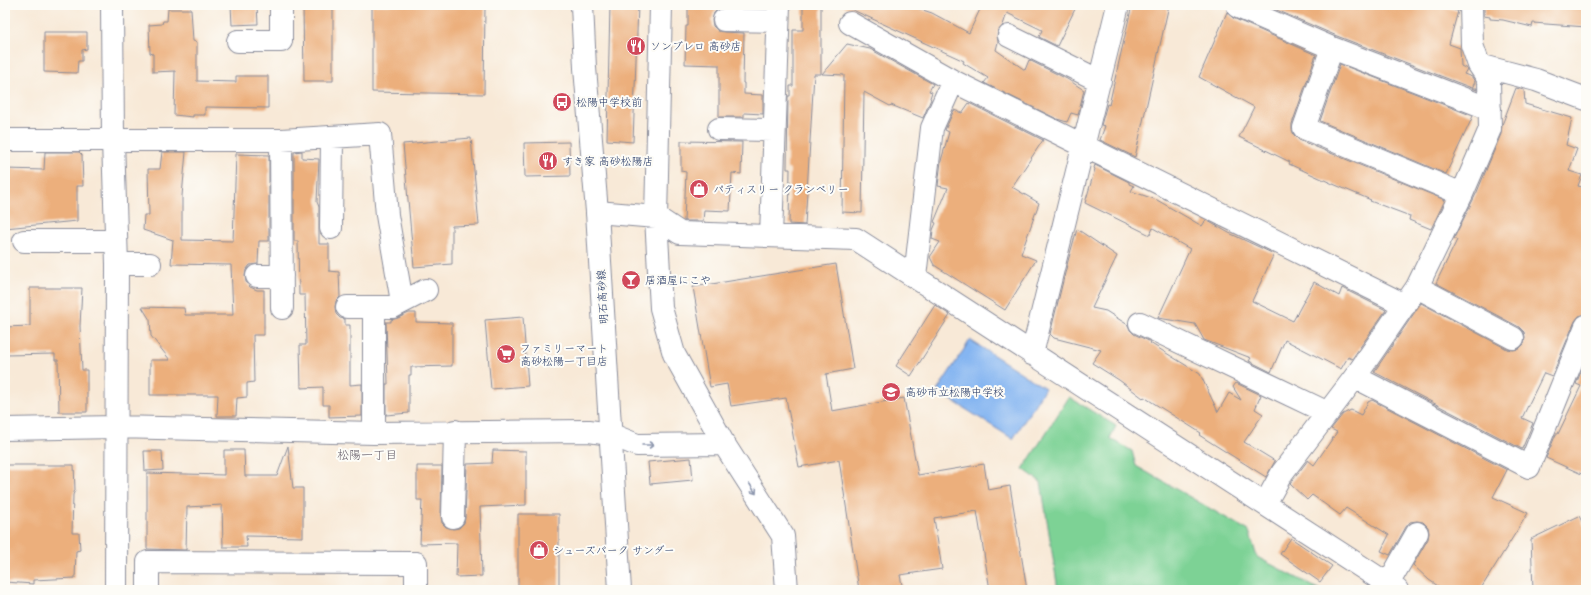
<svg xmlns="http://www.w3.org/2000/svg" width="1591" height="595" viewBox="0 0 1591 595" font-family="'Playpen Sans','Klee One',sans-serif">
	<rect width="100%" height="100%" fill="#fdfcf7"/>
	<filter id="ink" filterUnits="userSpaceOnUse"><feTurbulence type="fractalNoise" baseFrequency=".025" numOctaves="2"/><feDisplacementMap in="SourceGraphic" scale="8" xChannelSelector="R" yChannelSelector="G"/><feConvolveMatrix kernelMatrix="1 2 1 2 8 2 1 2 1" color-interpolation-filters="sRGB"/></filter>
	<filter id="wash" filterUnits="userSpaceOnUse"><feTurbulence type="fractalNoise" baseFrequency=".012" numOctaves="4" result="noise"/><feDisplacementMap in="SourceGraphic" scale="16" xChannelSelector="R" yChannelSelector="G"/><feGaussianBlur stdDeviation="0.9" result="paint"/><feColorMatrix in="noise" values="0 0 0 0 0 0 0 0 0 0 0 0 0 0 0 0 0 1.4 0 .05"/><feComposite in="paint" operator="in"/></filter>
	<g filter="url(#wash)">
		<rect width="100%" height="100%" fill="#f8e9d7"/>
		<path fill="#7dd295" stroke="#4c807a" d="M1069,397L1116,426L1110,438L1132,451L1136,466L1249,531L1257,557L1320,590H1058L1041,482L1023,469Z"/>
		<path fill="#85b5f1" stroke="#5072a8" d="M970,340L1045,388L1013,439L937,391Z"/>
		<g id="blocks">
			<path fill="#ecaf7b" d="M231,5H257L258,24L232,25Z
				M303,5H333V81H304Z
				M372,5H485L484,94L372,92Z
				M610,5H638L633,142L607,140Z
				M688,5H740V8H724L718,9L714,13L712,20L713,26L718,31L724,32L744,33L743,83H744V94L763,95V114L744,113V117H719V65L685,64L686,26H688Z
				M803,5H821V74H814L805,225L789,224L790,169H787L788,96H790V86H793V30H803Z
				M842,5H908L932,13L969,33L982,5H1077L1057,46L1039,37L1042,30L1007,13L1003,25L998,31L997,36L998,42L996,50L1025,70L1029,60L1067,79L1084,90L1078,115L1071,113L1067,122L1057,119L984,83L988,78L963,63L964,61Z
				M1132,5H1169L1135,157L1100,140L1105,126L1101,125L1107,104L1109,105Z
				M1265,5H1438L1458,11L1449,44L1460,48L1461,66L1467,69L1464,74L1472,77L1475,82L1472,88H1477V90L1337,36Z
				M1484,5H1586V27L1533,23L1532,27L1503,20L1490,19V17L1484,16Z
				M168,9H191L193,41L197,42V81L236,82V76H268V108L205,107V115H193V117L174,115L175,71L153,72V54L150,53L149,25L162,24L163,21H167Z
				M1227,12L1233,18L1316,55L1292,124V130L1294,135L1299,140L1445,200L1431,229L1409,220L1410,216L1370,201L1371,200L1333,184L1289,164L1290,162L1239,137L1254,107L1199,77Z
				M44,32H87V49L82,50V61H78L77,73L44,72Z
				M847,44L870,49L933,84L929,91L932,92L930,98L931,99L923,118L891,105L890,106L864,92L862,213L842,212L844,75L822,74Z
				M1340,64L1473,116L1446,174L1320,121Z
				M1516,88L1524,90L1525,104L1572,118L1566,145L1577,149L1569,171L1582,175L1578,186L1586,188V314L1579,316L1575,321L1552,376L1544,373L1522,418L1533,423L1522,449L1374,372L1421,303L1507,349L1513,350L1519,349L1524,344L1525,337L1524,332L1519,327L1436,283L1457,240L1454,238L1477,192L1501,134L1502,125Z
				M969,103L1043,140L1012,187L1039,203L1021,254L1036,260L1005,310L934,265L930,257L940,242L932,239L933,230L936,223L934,222L948,188L938,186L941,161L949,132L945,130L954,110L962,113Z
				M471,138L479,225L452,226V264L414,267L403,144Z
				M681,141L742,142L741,174L732,173L730,211L704,210L703,221H684L686,172L681,171Z
				M569,142L570,176L525,177L524,143Z
				M302,151V158L319,159L317,202L319,207V244H329V271L339,272L340,297L336,301L335,307L336,314L340,318L345,319V325H350V385L362,384V416L329,417V405H323V387L301,388L300,345H306L305,295H299L298,241H294V152Z
				M45,152H79L82,155L83,186H77V221L5,228V169L44,170Z
				M162,152H186L182,196V240L233,241L236,154L269,155V241H259L258,264L250,265L246,270L245,276L246,282L250,287L257,290H264V335H253L254,382L247,383V397L237,398L236,416H217L218,395H150V360H170L151,336L150,320L142,307L184,308L185,315H233L231,265L171,264L173,240L143,230L144,215H149L148,169H160Z
				M1095,165L1129,182V184L1134,186L1131,191L1157,200L1202,226L1206,220L1229,233L1274,254L1252,301L1293,321L1314,282L1339,296L1342,288L1386,310L1352,359L1348,357L1341,369L1285,340L1271,372L1249,361L1251,358L1204,340L1195,324L1158,318L1190,249L1153,228L1150,235L1085,203L1095,169L1094,168Z
				M1077,229L1117,256L1092,308L1106,311L1128,325L1130,330L1134,334L1151,342L1150,343L1200,374L1218,412L1229,393L1241,400L1233,387L1236,383L1261,395L1255,409L1263,414L1244,442L1275,461L1266,477L1199,435L1201,433L1144,397L1143,398L1119,380L1092,363L1101,350L1054,338L1050,334L1068,261Z
				M836,264L853,369L826,374L832,411L904,398L918,475L984,464L988,490L1010,486L1027,590H990L977,511L934,518L942,569L900,575L903,590H859L839,460L799,467L786,398L731,406L727,384L710,387L693,287Z
				M30,288H82L80,326L82,370H87V412H59L58,360H55V354L5,355V327L30,326Z
				M935,305L950,315L911,376L896,366Z
				M409,313H416V322L452,323V366L411,367V375H409V413L386,415V384H388L386,322H391V320L398,318Z
				M523,317L528,386L491,389L485,320Z
				M1586,359V476L1546,458L1556,434H1558L1581,386L1576,384Z
				M1372,400L1507,470L1493,497L1528,513L1480,590H1444L1429,580L1413,565L1428,539L1429,533L1428,527L1423,522L1417,521L1410,522L1406,527L1390,555L1381,551L1389,535L1346,508L1340,515L1312,495L1307,500L1290,484L1308,460L1314,465L1337,432L1331,429L1343,414L1351,410L1361,415L1368,402Z
				M288,446L293,488H303V537L246,536L247,547H223L222,505L187,507L186,550L147,549V473L224,475V450H244L245,476H277Z
				M493,450L526,451V505L480,507L482,576L456,577L457,543L420,544L422,500H417V466H442L441,517L442,523L446,527L453,529L459,528L464,523L465,518L467,464L492,463Z
				M144,451H162L163,470L145,471Z
				M691,458L693,480L650,484L648,462Z
				M5,465H74L75,490L73,495L72,533H79L80,550L76,551L75,578L33,580V584L5,582Z
				M518,514H559V590H518Z
				M1579,516L1586,529V590H1533L1531,539Z
				M1291,538L1332,566L1320,582L1280,554Z"/>
		</g>
	</g>
	<g filter="url(#ink)">
		<use href="#blocks" fill-opacity="0" stroke="#8a8c9a" stroke-width="1"/>
		<g fill="none" stroke-linecap="round" stroke-linejoin="round">
			<g stroke="#8a8c9a" stroke-width="24">
				<path id="minor" d="M112,5L113,140L117,264L116,590
					M661,5L656,217L661,308L674,354L724,444
					M1238,5V7L1332,48L1490,109
					M724,20L778,21
					M850,23L953,81L1405,305
					M1009,36L1100,81
					M238,41H281V5
					M1332,48L1304,128L1462,194
					M1479,65L1536,80L1586,99
					M719,129L774,130
					M5,140H281L380,134L387,215L402,302
					M281,140L282,308
					M597,212L656,217L680,233L856,239L1397,590
					M331,228L332,137
					M771,236L779,5
					M24,241H116
					M117,264H150
					M257,276H282
					M915,277L932,128L953,81
					M1417,287L1513,338
					M347,307H393L426,290
					M1140,323L1328,413
					M1032,354L1118,5
					M1355,377L1529,467L1586,326
					M5,429L116,427L374,433L589,431L610,434L637,445L724,444L783,536L787,590
					M374,433V307
					M1265,504L1282,473L1355,377L1417,287L1462,194L1490,129L1489,80L1479,65L1472,45L1471,5
					M453,517L455,431
					M1388,584L1417,533
					M148,590V562L416,563V590"/>
			</g>
			<g stroke="#8a8c9a" stroke-width="24">
				<path id="major" d="M582,5L585,68L597,212L620,590"/>
			</g>
			<use href="#minor" stroke="#fff" stroke-width="22"/>
			<use href="#major" stroke="#fff" stroke-width="22"/>
		</g>
		<defs><path id="oneway-shaft" d="M-6 0H5M1.5-3L5.5 0L1.5 3" fill="none" stroke-width="1.6" stroke-linecap="round" stroke-linejoin="round"/></defs>
		<g stroke="#8d97ae">
			<use href="#oneway-shaft" transform="translate(648 445)"/>
			<use href="#oneway-shaft" transform="translate(753 489) rotate(57)"/>
		</g>
	</g>
	<defs>
		<g id="restaurant-disc" transform="scale(1)"><circle r="9.5" fill="#d1495b" stroke="#fdfcf7"/><path d="M-5-6h1v4h1v-4h1v4h1v-4h1v5L-1.5 .5V6h-2V.5L-5-1ZM5-6V6H3V1.5H1.5Q1.5-4 5-6Z" fill="#fff"/></g>
		<g id="bus-disc" transform="scale(1)"><circle r="9.5" fill="#d1495b" stroke="#fdfcf7"/><path d="M-5-6H5V4H4V6H2V4H-2V6H-4V4H-5ZM-3.5-4V0h7V-4ZM-3.5 1.2v1.5H-2V1.2ZM2 1.2v1.5H3.5V1.2Z" fill="#fff"/></g>
		<g id="shop-disc" transform="scale(1)"><circle r="9.5" fill="#d1495b" stroke="#fdfcf7"/><path d="M-5-2.5h2.3a2.7 3.5 0 0 1 5.4 0H5L5.5 6h-11ZM-1.5-2.5h3a1.5 2.3 0 0 0-3 0Z" fill="#fff"/></g>
		<g id="bar-disc" transform="scale(1)"><circle r="9.5" fill="#d1495b" stroke="#fdfcf7"/><path d="M-6-5H6L.8 .8V4.5H3.5V6h-7V4.5H-.8V.8Z" fill="#fff"/></g>
		<g id="supermarket-disc" transform="scale(1)"><circle r="9.5" fill="#d1495b" stroke="#fdfcf7"/><path d="M-6-5.5h2.5l.6 2H6L4.5 2H-2.5L-4.4-4H-6ZM-1.5 3.2a1.3 1.3 0 1 0 .1 0ZM3 3.2a1.3 1.3 0 1 0 .1 0Z" fill="#fff"/></g>
		<g id="school-disc" transform="scale(1)"><circle r="9.5" fill="#d1495b" stroke="#fdfcf7"/><path d="M0-5L7-2L0 1L-7-2ZM-4 1L0 2.5L4 1V4Q0 6-4 4Z" fill="#fff"/></g>
	</defs>
	<g fill-rule="evenodd">
		<use href="#restaurant-disc" x="636" y="46"/>
		<use href="#bus-disc" x="562" y="102"/>
		<use href="#restaurant-disc" x="548" y="161"/>
		<use href="#shop-disc" x="699" y="189"/>
		<use href="#bar-disc" x="631" y="280"/>
		<use href="#supermarket-disc" x="506" y="354"/>
		<use href="#school-disc" x="891" y="392"/>
		<use href="#shop-disc" x="539" y="550"/>
	</g>
	<g text-anchor="middle" stroke-width="4" stroke-linejoin="round" paint-order="stroke">
		<g font-size="11" fill="#1b2f5e" stroke="#fdfcf7" text-anchor="start">
			<text x="650" y="50">ソンブレロ 高砂店</text>
			<text x="576" y="106">松陽中学校前</text>
			<text x="562" y="165">すき家 高砂松陽店</text>
			<text x="713" y="193">パティスリー クランベリー</text>
			<text x="645" y="284">居酒屋にこや</text>
			<text x="520" y="352">ファミリーマート<tspan x="520" dy="13">高砂松陽一丁目店</tspan></text>
			<text x="905" y="396">高砂市立松陽中学校</text>
			<text x="553" y="554">シューズパーク サンダー</text>
		</g>
		<g font-size="11" fill="#1b2f5e" stroke="#fdfcf7">
			<text transform="translate(602 297) rotate(-93)" y="4">明石高砂線</text>
		</g>
		<g font-size="12" fill="#645c68" stroke="#fdfcf7">
			<text x="367" y="459">松陽一丁目</text>
		</g>
	</g>
	<rect width="1591" height="595" fill="none" stroke="#fdfcf7" stroke-width="20"/>
</svg>
